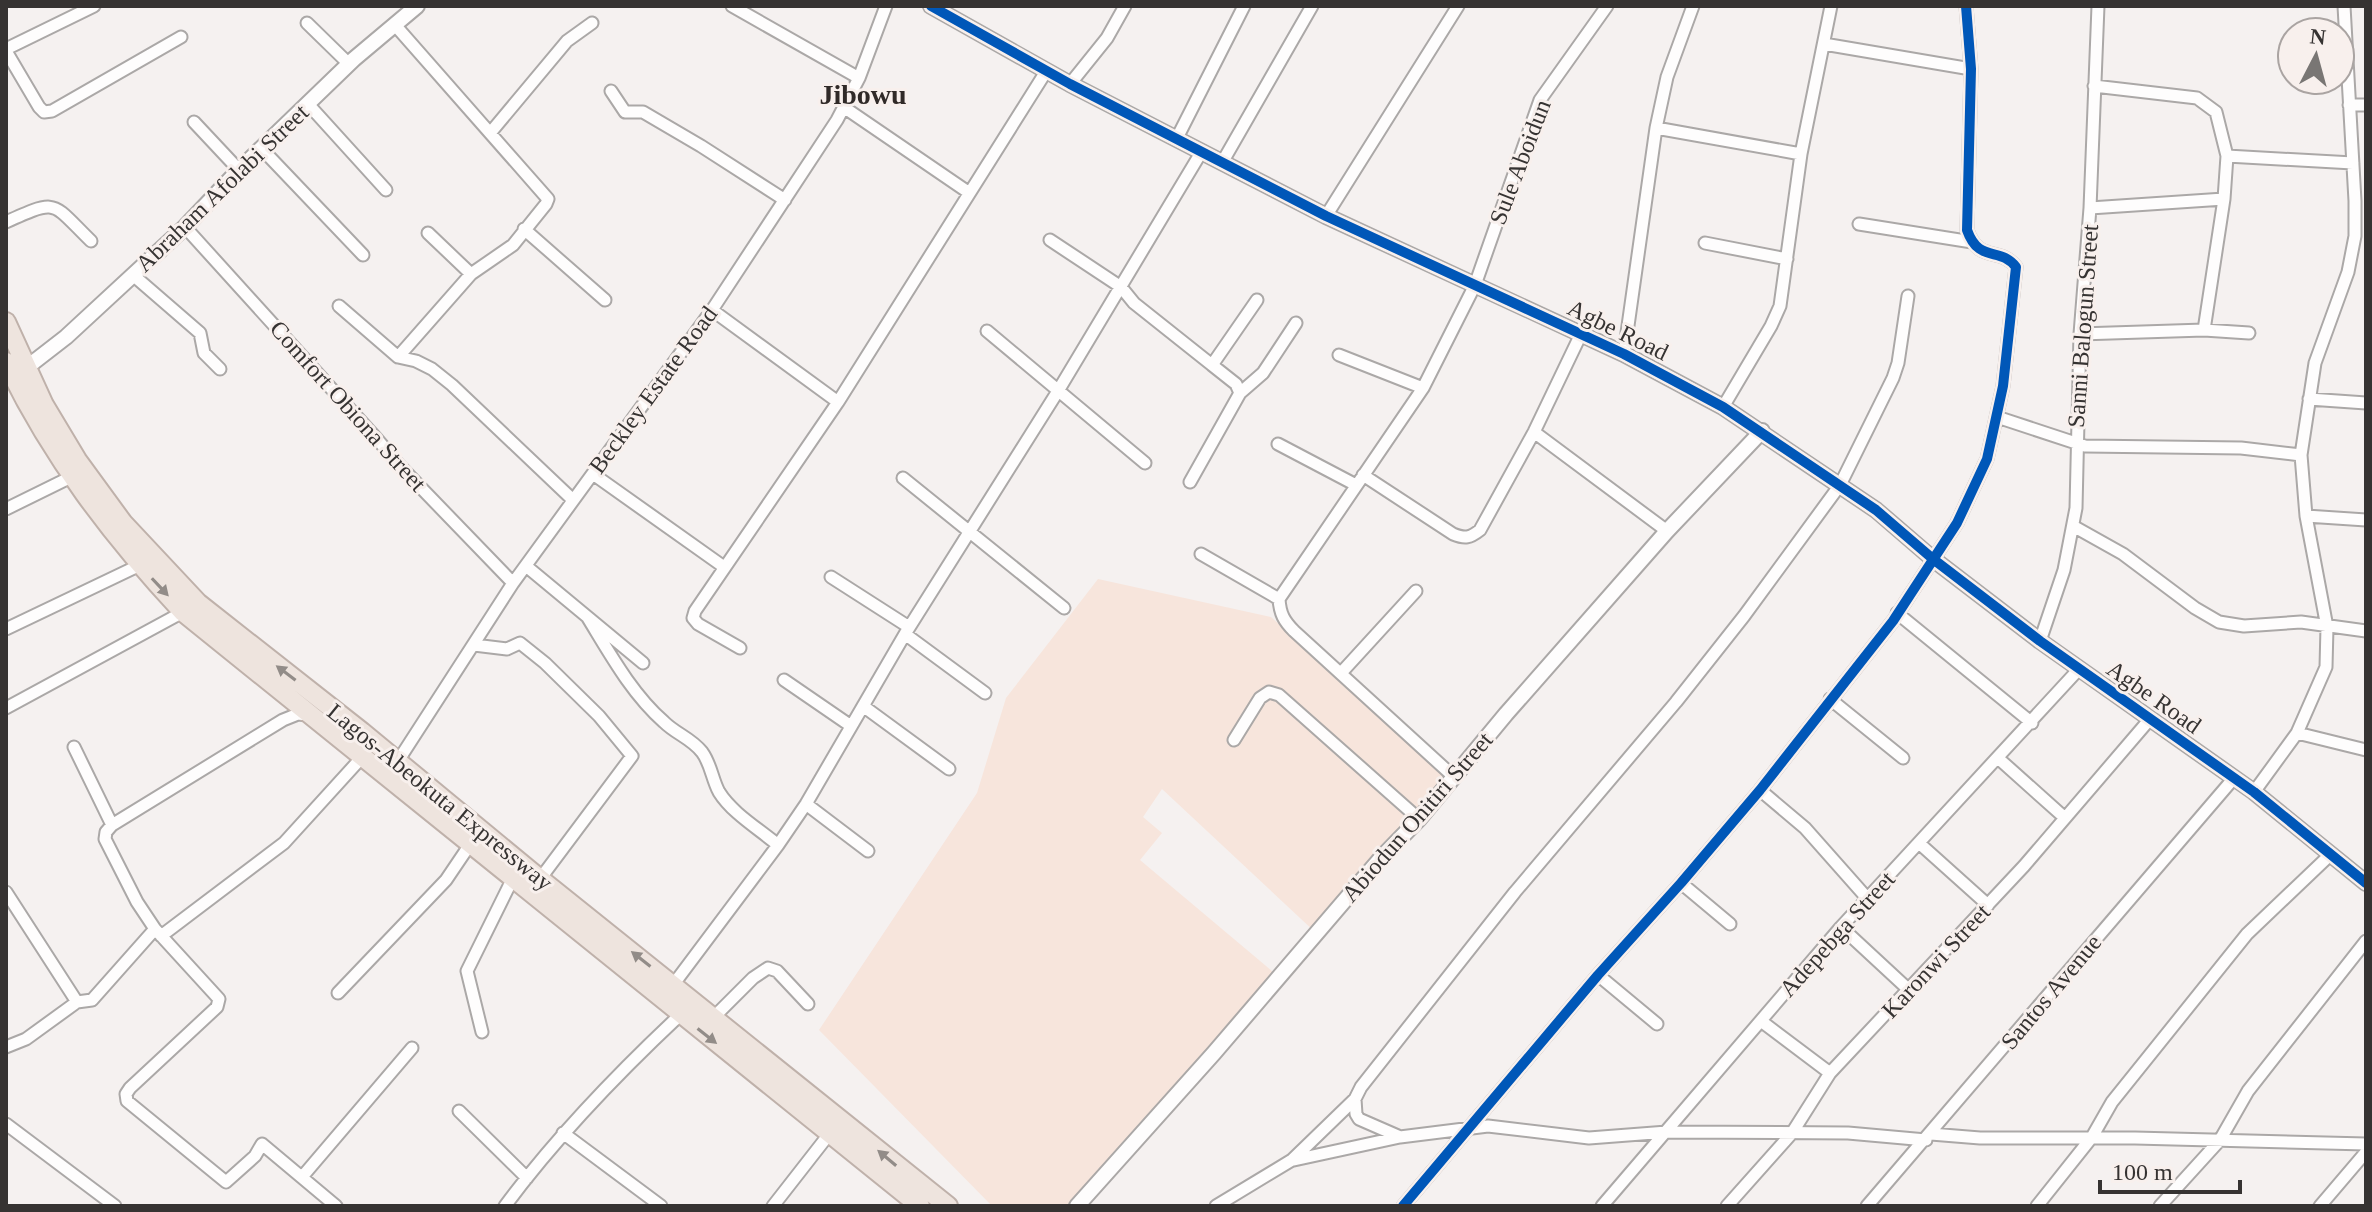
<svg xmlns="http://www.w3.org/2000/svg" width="2372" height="1212" viewBox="0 0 2372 1212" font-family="'Times New Roman',serif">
	<rect width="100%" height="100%" fill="#f5f1f0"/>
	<path fill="#f7e5dc" d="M1098,579L1271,617L1452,774L1316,933L1162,789L1143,817L1162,833L1140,860L1279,977L1084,1206H992L819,1030L977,793L1006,698Z"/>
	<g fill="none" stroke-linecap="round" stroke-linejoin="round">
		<g stroke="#aba8a7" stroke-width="15">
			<path id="minor" d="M732,6L859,78
				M307,23L349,64
				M395,25L548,199L546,204L513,245L471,274L398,357
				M1824,44L1971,69
				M6,49L94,6
				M6,51L39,107L44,112L52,111L181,37
				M1070,84L1107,38L1125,6
				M2094,86L2197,98L2216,112L2227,156L2224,199L2204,330
				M611,91L625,112H643L701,146L785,200
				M308,104L386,190
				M2349,105H2366
				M845,108L968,192
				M194,122L239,170
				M1656,128L1801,154
				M491,132L567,41L592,23
				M1177,138L1244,6
				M261,148L363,255
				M2227,156L2353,163
				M1223,161L1312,6
				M2090,208L2224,199
				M1326,216L1458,6
				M6,222C59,198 51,202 91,241
				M1859,224L1972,242
				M185,227L377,439L400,466L513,583
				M524,229L605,300
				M428,233L471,274
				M1050,240L1121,287L1134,303L1212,365L1257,300
				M1705,243L1787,259
				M133,275L200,333L204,353L220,369
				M339,306L398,357L416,361L432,369L452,385L573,500
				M712,310L838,402
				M987,331L1145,463
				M2080,334L2204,330L2249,333
				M1624,354L1656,128L1667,77L1693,6
				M1339,355L1423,388
				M1240,393L1263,373L1296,323
				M2309,399L2366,403
				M1723,407L1771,326L1780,306L1801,154L1831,6
				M1997,417L2085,446L2241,448L2301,455
				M1534,432L1667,531
				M1278,444L1356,485
				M593,474L724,567
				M1363,475L1453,534C1465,539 1470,538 1480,530L1534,432L1581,334
				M903,478L1064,608
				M1190,482L1240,393L1236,384L1212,365
				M6,509L71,477
				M2306,516L2366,520
				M2073,526L2123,554L2195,608L2219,622L2244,626L2301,622L2366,631
				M1201,554L1279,599
				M526,566L643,663
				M831,577L909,627
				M1897,613L2032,723
				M588,618C610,654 632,694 664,722C676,734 691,738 702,752C711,764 712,779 719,792C732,813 759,829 778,845
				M6,629L140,565
				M905,634L985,693
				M2040,641L2064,570L2076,508L2080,334L2090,208L2098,6
				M474,645L507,649L520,643L545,663L599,716L632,756L540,879
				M740,648L698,624L693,618L695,611L838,402L1047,70
				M1341,673L1416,591
				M784,680L851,726
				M1830,699L1903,758
				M863,706L949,769
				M6,708L183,612
				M308,715L298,714L283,720L112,825L106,832L105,839L137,902L155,929L219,999L217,1007L130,1088L126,1094L127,1101L226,1182L255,1156L262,1144L336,1206
				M2297,733L2366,750
				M1234,740L1260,698L1269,692L1279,695L1419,819
				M74,747L112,825
				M1999,759L2065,818
				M398,761L513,583L712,310L837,120L859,78L886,6
				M1454,777L1294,631C1284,621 1280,614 1279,599L1423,388L1475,285L1540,100L1607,6
				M1760,790L1805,828L1867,898
				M2254,792L2297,733L2326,667L2327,627L2306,516L2301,455L2315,363L2348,272L2355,236V201L2344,6
				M806,804L868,851
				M1920,844L1988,905
				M1681,883L1730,924
				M6,892L77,1002
				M1841,927L1909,990
				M161,936L284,843L364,755
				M1598,975L1657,1024
				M673,985L778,845L806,804L905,634L1058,391L1202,151
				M338,993L446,880L471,843
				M714,1017L753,978L768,968L777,971L808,1004
				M1761,1021L1830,1073
				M482,1032L467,971L513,878
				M6,1047L26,1039L77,1002L92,1000L155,929
				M1355,1099L1356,1114L1359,1119L1398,1136
				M459,1111L527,1178
				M6,1124L115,1206
				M563,1133L661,1206
				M1931,1134L1980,1138H2135L2366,1144
				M1294,1160L1400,1137L1488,1126L1589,1138L1667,1132L1848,1133L1926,1140
				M302,1177L412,1048
				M505,1206C557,1136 617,1074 680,1015
				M773,1206L830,1133
				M1216,1206L1292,1160L1355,1099L1361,1087L1515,892L1676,702L1744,616L1840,485L1893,378L1898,363L1908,296
				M1403,1206L1598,975L1681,883L1760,790L1893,621L1957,523L1987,459L2003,386L2016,267C2000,246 1979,264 1967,230L1971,69L1966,6
				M1602,1206L1841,927L2079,669
				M1727,1206L1792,1133L1830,1073L2024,866L2150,719
				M1867,1206L2234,778
				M2037,1206L2092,1137L2112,1102L2247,934L2331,854
				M2160,1206L2220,1140L2248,1091L2366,941
				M2320,1206L2366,1152"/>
		</g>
		<g stroke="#aba8a7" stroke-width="18">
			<path id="tertiary" d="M931,6L1070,84L1326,216L1624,354L1723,407L1876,510L1933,559L2040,641L2254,792L2366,883
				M26,368L66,337L185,227L239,170L354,59L417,6
				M1077,1206L1214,1053L1381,858L1419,819L1506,714L1667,531L1762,431"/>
		</g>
		<g stroke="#bfb1aa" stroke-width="22">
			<path id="trunk" d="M6,322L44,405L77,460L123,523L198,603L362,732L540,879L948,1206
				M6,362C51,456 112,536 183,612L920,1206"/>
		</g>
		<use href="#minor" stroke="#fefdfd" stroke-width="11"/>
		<use href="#tertiary" stroke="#fefdfd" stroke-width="14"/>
		<use href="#trunk" stroke="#eee4de" stroke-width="18"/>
		<g stroke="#f8f0ed" stroke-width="15">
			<path id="cycleway" d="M931,6L1070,84L1326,216L1624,354L1723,407L1876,510L1933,559L2040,641L2254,792L2366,883
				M1403,1206L1598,975L1681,883L1760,790L1893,621L1957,523L1987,459L2003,386L2016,267C2000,246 1979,264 1967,230L1971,69L1966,6"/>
		</g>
		<use href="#cycleway" stroke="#0057b8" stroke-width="10"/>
	</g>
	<defs><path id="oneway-solid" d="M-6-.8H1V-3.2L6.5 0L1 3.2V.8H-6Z" transform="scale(2)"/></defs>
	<g fill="#928c88">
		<use href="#oneway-solid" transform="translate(160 587) rotate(47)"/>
		<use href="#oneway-solid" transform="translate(286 673) rotate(-143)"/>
		<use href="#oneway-solid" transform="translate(641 959) rotate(-142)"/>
		<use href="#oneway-solid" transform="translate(707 1036) rotate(38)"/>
		<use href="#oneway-solid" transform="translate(887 1158) rotate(-140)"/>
	</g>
	<g text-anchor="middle" stroke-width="6" stroke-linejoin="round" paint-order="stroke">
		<g font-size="24" fill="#363332" stroke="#f8f0ed">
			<text transform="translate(1520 162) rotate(-69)" y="8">Sule Aboidun</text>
			<text transform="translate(222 188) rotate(-44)" y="8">Abraham Afolabi Street</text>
			<text transform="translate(2083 326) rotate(-86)" y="8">Sanni Balogun Street</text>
			<text transform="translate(1618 330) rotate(26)" y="8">Agbe Road</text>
			<text transform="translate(653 390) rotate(-54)" y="8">Beckley Estate Road</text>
			<text transform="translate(348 406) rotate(48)" y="8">Comfort Obiona Street</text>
			<text transform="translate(2154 697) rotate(35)" y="8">Agbe Road</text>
			<text transform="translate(440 797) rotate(39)" y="8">Lagos-Abeokuta Expressway</text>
			<text transform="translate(1417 817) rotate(-49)" y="8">Abiodun Onitiri Street</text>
			<text transform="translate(1837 934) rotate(-48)" y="8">Adepebga Street</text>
			<text transform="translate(1936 961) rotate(-47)" y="8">Karonwi Street</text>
			<text transform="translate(2051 992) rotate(-50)" y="8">Santos Avenue</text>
		</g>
		<g font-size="28" font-weight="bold" fill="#302a28" stroke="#f8f0ed">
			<text x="863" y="104">Jibowu</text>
		</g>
	</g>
	<rect width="2372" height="1212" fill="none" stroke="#363332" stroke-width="16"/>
	<g transform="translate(2316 56) rotate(6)"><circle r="38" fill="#f8f0ed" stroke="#aaa4a2" stroke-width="2"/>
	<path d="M0-6L14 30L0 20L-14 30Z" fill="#797674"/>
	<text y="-12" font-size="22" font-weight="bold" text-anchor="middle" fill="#363332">N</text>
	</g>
	<path d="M2100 1180v12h140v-12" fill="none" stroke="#363332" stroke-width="4"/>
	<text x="2112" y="1180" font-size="24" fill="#363332" stroke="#f8f0ed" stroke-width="6" paint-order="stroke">100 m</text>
</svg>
